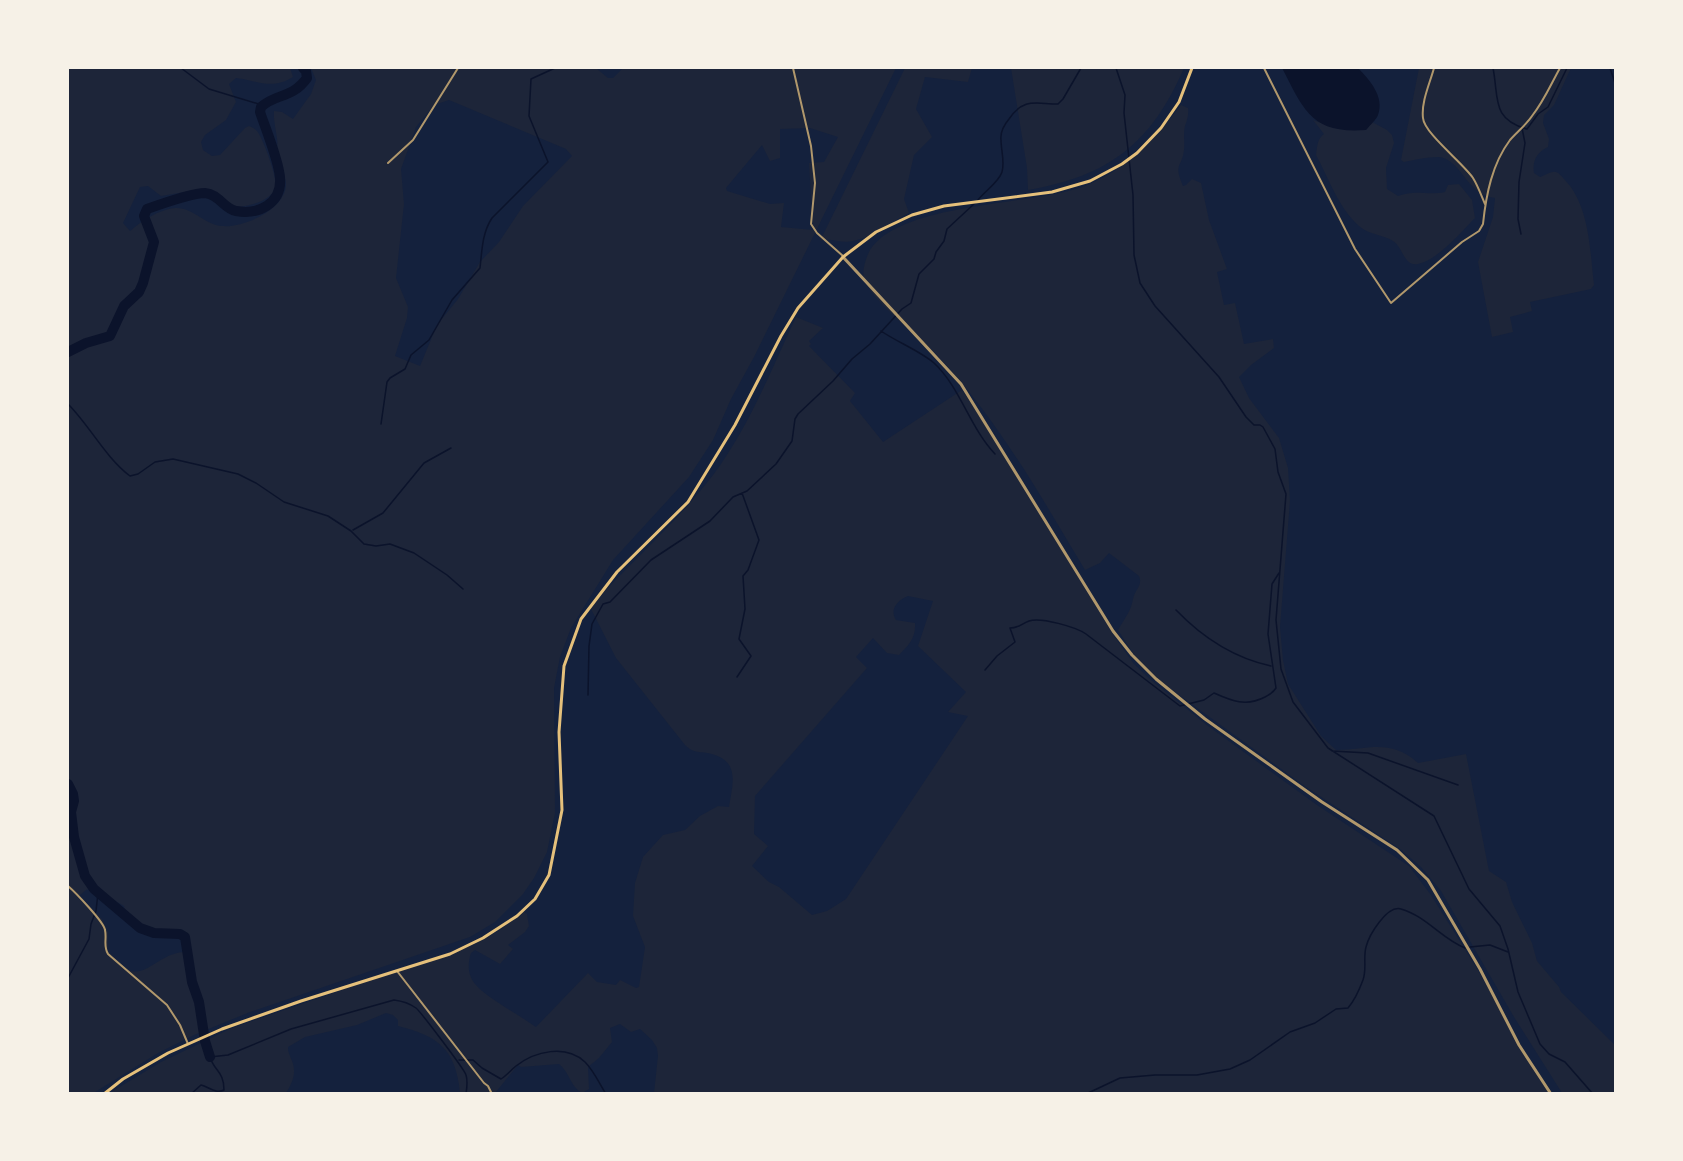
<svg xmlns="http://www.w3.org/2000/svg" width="1683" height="1161" viewBox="0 0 1683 1161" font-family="Figtree,sans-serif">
	<rect width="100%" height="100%" fill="#14213d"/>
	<path fill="#1d2539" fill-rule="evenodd" d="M68,68H290L293,77C272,90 259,81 236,78L229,84L236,102L226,120L205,135L201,142L203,150L212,156L220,155L245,128L249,126C253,128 254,128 257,131C263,138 279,181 275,189C267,205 242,206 227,209L220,195L191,191L161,196L148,186L140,187L123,223L130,231C143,220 158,210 175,208C193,207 205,225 222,226C244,228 286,209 286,184C286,180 284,174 283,170L275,169L277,162L270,150L277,149C279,137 273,125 274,111L282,112L293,119L311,94L316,80L311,68H596L608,78H613L623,68H896L754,357L731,399L713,440L689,477L613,560L571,628L560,657L554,688L555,813L547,852L534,878L523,894L495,922L470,937L250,1012L194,1035L158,1053L92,1094L68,1093ZM449,100L566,149L572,156L523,206L499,242L480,262L458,299L437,325L420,366L395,356L407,318L408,307L396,278L404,204L401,169L416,127L434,105ZM810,128L838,137L824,162L809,163L813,230L781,227L784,203L770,204L727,191L726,188L762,145L770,161L780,158V129ZM93,888L124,906C125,920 148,929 161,930C170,931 177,930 185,933L191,949L186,955L183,952C151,955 139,995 108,951V932L102,919L79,896L86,890Z
		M905,68H972L968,82L925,77L916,109L932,137L914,155L904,199L909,213C891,222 873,237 853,241C842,244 830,237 820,241Z
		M1011,68H1184C1151,144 1109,176 1028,190L1027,168Z
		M1419,68H1571L1554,105L1544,115L1543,123L1549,139L1548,147C1537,152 1532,161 1534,173L1540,177C1544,176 1549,172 1553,172C1558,171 1561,176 1564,179C1590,205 1590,252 1594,285L1591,289L1530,302L1532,311L1510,317L1513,332L1492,337L1478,262L1493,217L1495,198C1466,195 1461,158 1438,157C1427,157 1414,160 1404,162L1401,160Z
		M1181,105L1188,108C1189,115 1187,120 1185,126C1183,134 1185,142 1184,150C1182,168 1173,163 1183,186L1186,185L1192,179L1201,183L1209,220L1227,269L1217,272L1224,305L1235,303L1244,344L1273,339L1274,348L1251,365L1239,377L1249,398L1279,438L1288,468L1290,501L1280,627L1283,660L1288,684L1321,736L1336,750C1368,750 1390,738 1418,763L1466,754L1489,871L1506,882L1512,902L1532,943L1537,961L1559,987L1561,992L1615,1045V1093H1562L1514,1017L1441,891L1421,867L1400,849L1306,787L1160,681L1140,664L1118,630C1125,618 1131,611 1133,599C1135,589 1143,586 1139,576L1109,553L1100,563L1085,570C1040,495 997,418 936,354C920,338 869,298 864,279C862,271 865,260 869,252C897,202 1033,206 1085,186C1126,170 1155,139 1181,105Z
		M1313,120L1338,129L1366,130L1372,122L1387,130L1392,135L1394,143L1386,168L1387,189L1398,196C1417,189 1426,196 1445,192L1448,185L1459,184L1472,200L1475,218C1461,232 1438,260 1418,264C1404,267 1403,247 1393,241C1384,235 1372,235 1363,229C1340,212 1329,179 1316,155C1317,147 1317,139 1324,134Z
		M796,317L823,328L809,341L811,344L809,346L855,393L850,401L883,442L962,390L1020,476L1084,587L1114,636L1134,664L1151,680L1208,726L1317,805L1409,866L1431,895L1476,967L1525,1053L1552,1093H654L658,1056L657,1048L652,1040L640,1029L631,1032L620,1024L610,1028L612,1042L599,1058L588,1067L589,1089L582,1093C570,1086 570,1073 559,1064L521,1067L518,1065L495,1093H460C456,1050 439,1036 398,1026V1020L393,1015L386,1013L357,1025L305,1037L288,1047C288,1053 290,1055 292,1061C297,1073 292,1084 286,1093L108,1094L161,1062L232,1028L473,945L500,930L522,910L527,914L529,926L525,932L508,945L513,949L500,964L475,950L471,953C467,965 468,976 476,985C486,997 522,1017 536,1027L588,973L597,982L616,985L620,980L636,988L639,987L645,947L633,916L635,883L643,857L663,835L685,830L700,816L718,806L729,807C732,786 741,762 712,754C700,751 694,754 685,745L616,658L591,609L604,592C643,551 688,511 721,464C752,419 773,366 796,317ZM908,596L933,601L918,646L966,692L948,712L968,716L846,899L827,911L812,915L779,887L769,882L752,866L768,846L754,834L755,796L867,668L856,657L873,638L887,653L899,655C909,645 916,638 915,623L896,620C889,609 898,600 908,596Z"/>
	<path fill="#0b132b" d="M1282,68H1358C1369,79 1385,97 1378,115C1376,120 1370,125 1366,130C1311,134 1304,110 1282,68Z"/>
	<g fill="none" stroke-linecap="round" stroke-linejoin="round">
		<path stroke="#0b132b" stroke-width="1.5" d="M181,68L209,89L262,105
			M1116,68L1125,95L1124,113L1133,195L1134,255L1140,283L1155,306L1219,377L1246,417L1254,425H1260L1263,427L1275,449L1278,472L1286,494L1276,620L1281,669L1293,702L1328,748L1434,816L1469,889L1500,926L1508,949L1518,992L1540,1044L1549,1054L1565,1062L1593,1094
			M1493,68C1499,98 1491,119 1527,129L1538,114L1548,107L1567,68
			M1610,68L1616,86
			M978,200C984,192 999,182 1002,172C1005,162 1001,150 1001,140C1000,132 1004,125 1009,119C1024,97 1036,104 1058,104L1063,99L1081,68
			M1521,234L1518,219L1519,182L1525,143L1522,128
			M881,331C897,342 920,351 934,363C960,387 970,428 995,454
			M68,404C90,426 105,457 130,476L138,474L155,462L173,459L238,474L256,483L284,502L328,516L351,531L364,544L376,546L390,544L414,553L447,575L463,589
			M381,424L387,382L390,378L405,369L411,355L429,340L452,300L480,268C482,251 482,233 492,218L548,162L529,116L531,79L555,68
			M353,530L383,513L424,463L451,448
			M1176,610C1202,637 1234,658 1271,666
			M985,670L997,656L1015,642L1010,628C1019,628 1021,624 1029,621C1041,617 1076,627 1086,634L1180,706L1204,700L1214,693C1232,701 1246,707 1265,697C1270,694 1273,693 1276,688L1268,634L1272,584L1279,573
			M737,677L751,656L739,639L745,609L743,576L748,570L759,540L742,493
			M588,695L589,646L592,624L603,604L610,602L651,560L710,521L733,497L747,491L776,464L792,441L795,419L798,414L833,381L852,359L870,344L902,309L911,303L919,274L934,259L936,252L944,241L947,229L975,203
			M1332,751L1368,753L1458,785
			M1470,947L1490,945L1508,952
			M68,978L89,939L91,924L96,911L98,893
			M459,1060H473L482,1068L501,1079C507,1075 511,1070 516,1066C535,1051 566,1044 585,1062C594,1071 599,1083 606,1094
			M191,1094L201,1085C209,1087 216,1094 224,1090C224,1071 214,1071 210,1057L228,1055L291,1029L394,1000C402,1001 409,1003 416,1008C420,1011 465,1070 466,1075C468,1081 467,1087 466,1094
			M1086,1094L1120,1078L1155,1075H1197L1230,1069L1250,1060L1290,1032L1315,1023L1336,1009L1348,1008C1354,1001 1360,988 1363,980C1367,969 1363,958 1366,947C1369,935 1387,905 1401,909C1426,916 1443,940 1465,948"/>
		<path stroke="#0b132b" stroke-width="10" d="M68,352L86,343L110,336L124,306L139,292L143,283L154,242L144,216L147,209C161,204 192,193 205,193C219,194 224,209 236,211C258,215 282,204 280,178C279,161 266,130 260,112L261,107C276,93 292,99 307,78L306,71L303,68
			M68,784L73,794L74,801L71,812L74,837L85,876L94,889L140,928L154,933L180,934L185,937L192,982L199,1002L205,1041L210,1057"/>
		<path stroke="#b1986c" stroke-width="2" d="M793,68L811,146L815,183L811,224L817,233L843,256
			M1264,68L1355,249L1391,303L1462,242L1479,231L1483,224C1486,195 1492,164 1510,140C1517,132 1526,125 1532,116C1544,101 1551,84 1560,68
			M1434,68C1430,83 1421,102 1423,118C1424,133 1463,163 1473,178C1478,186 1481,195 1485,204
			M388,163L413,140L458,68
			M68,886C75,892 104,922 105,930C107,939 103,946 108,954L167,1005L180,1025L188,1044
			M397,971L484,1083L488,1086L492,1094"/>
		<path stroke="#b1986c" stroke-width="3" d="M843,257L961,384L1113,631L1132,655L1156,679L1205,719L1322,802L1397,850L1428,880L1480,969L1519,1045L1551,1094"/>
		<path stroke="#e5c07b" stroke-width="3" d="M104,1094L123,1079L168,1053L222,1029L301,1001L450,954L483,938L517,916L535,899L549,875L562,810L559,732L564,666L581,619L617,572L688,502L735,425L781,336L798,308L843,257L876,232L912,215L944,206L1052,192L1090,181L1122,164L1137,153L1161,128L1179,102L1192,68"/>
	</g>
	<rect width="1683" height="1161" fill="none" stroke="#f6f1e7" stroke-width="138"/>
</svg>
